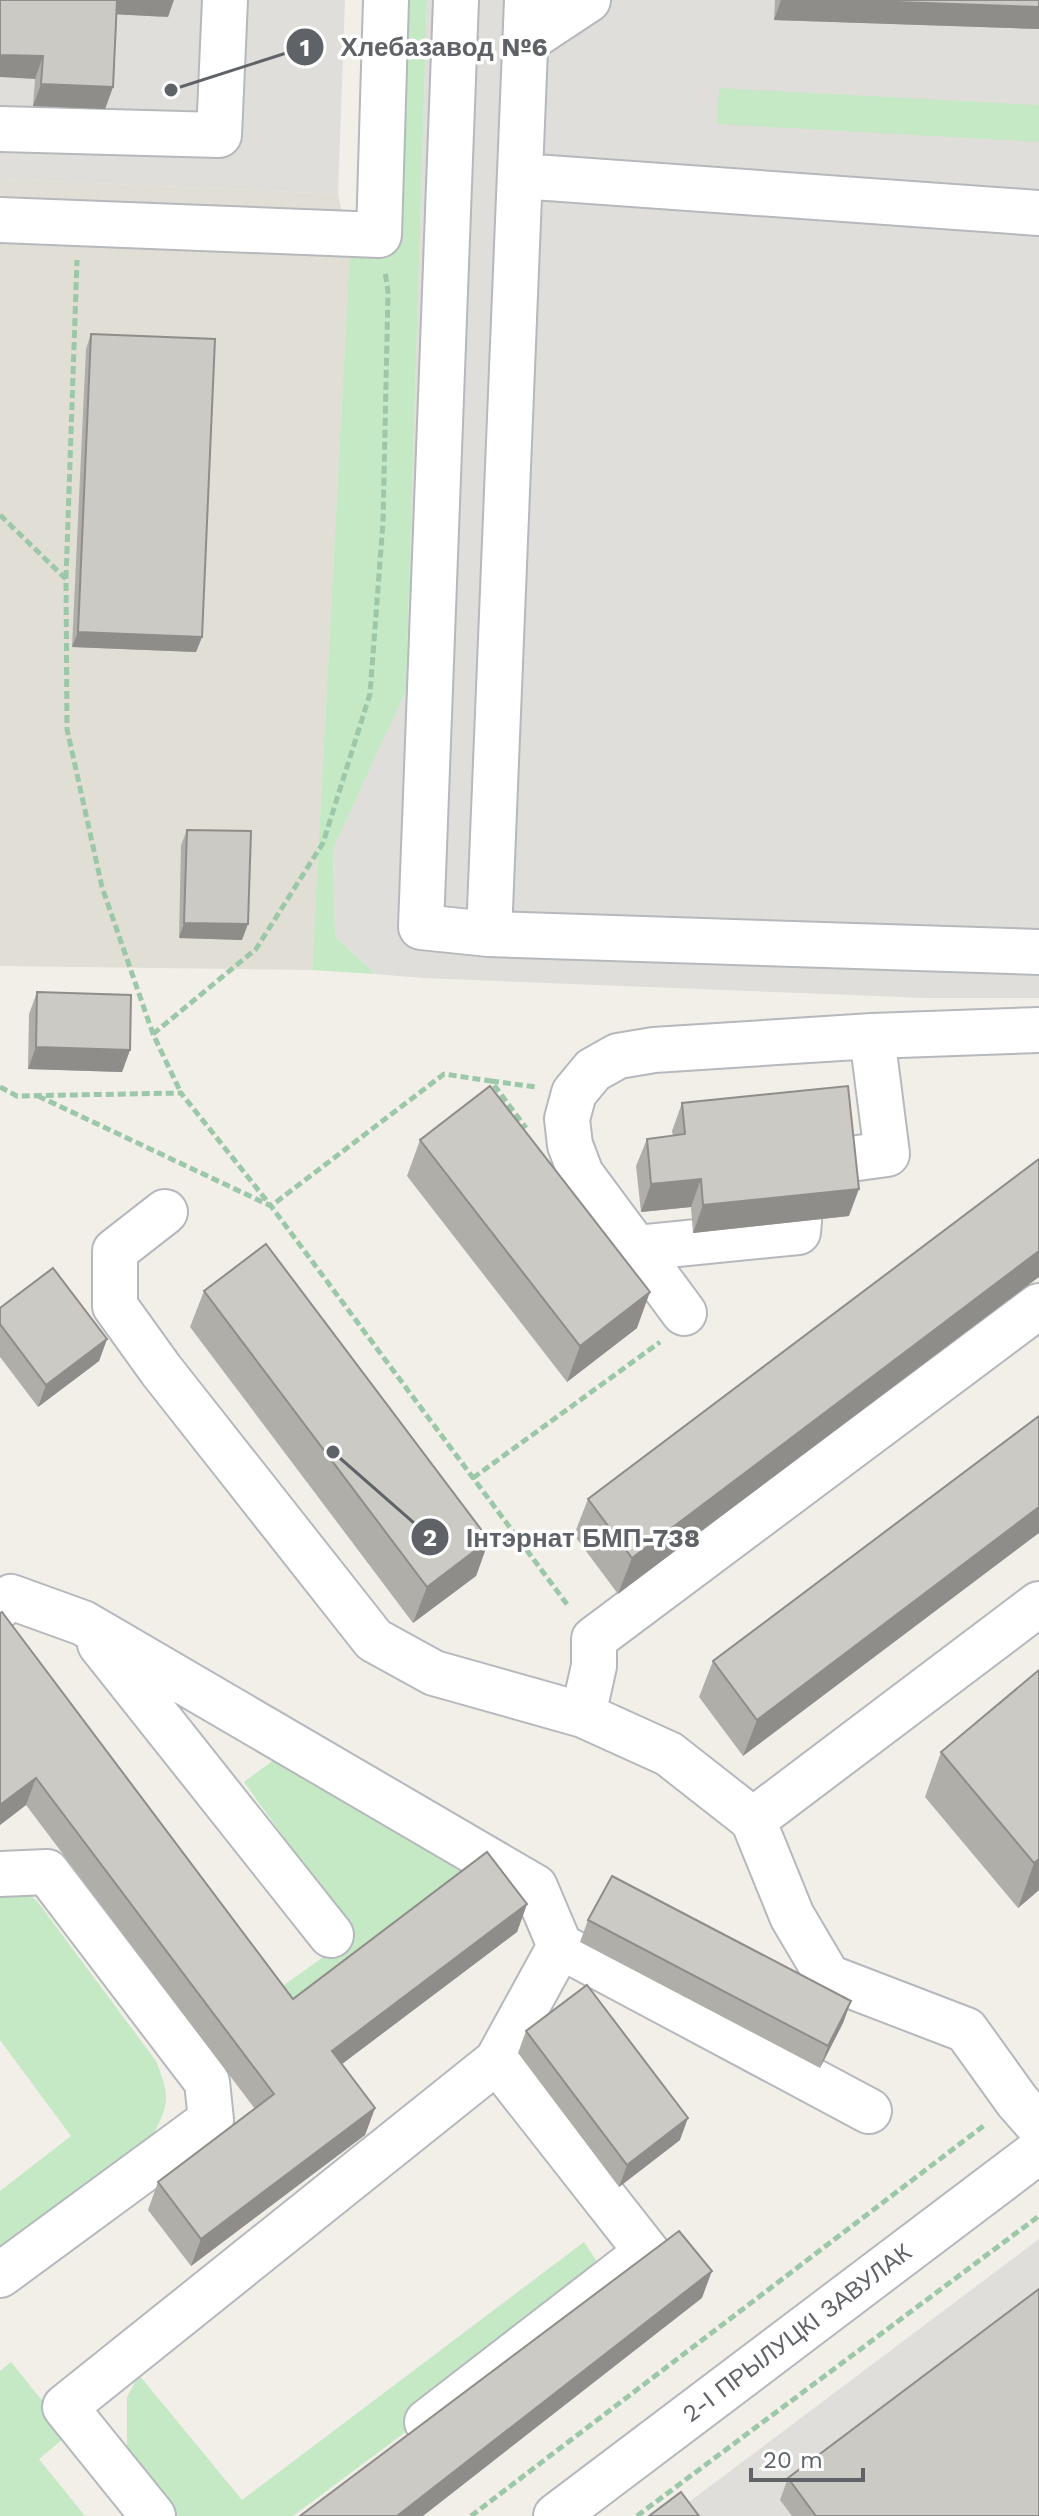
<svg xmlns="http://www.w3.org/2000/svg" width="1039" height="2516" viewBox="0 0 1039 2516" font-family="'Work Sans',sans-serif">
	<rect width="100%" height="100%" fill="#f1efe8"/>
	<path fill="#e0deda" d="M0,0H345L338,194L0,179Z
		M427,0H1039V998H927L422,978L375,974L335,936L333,849L406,689Z
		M1039,2239V2516H670L673,2514Z"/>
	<path fill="#e1ded6" d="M0,179L338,194L350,248L312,970L0,966Z"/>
	<path fill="#c5e8c5" d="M406,0H427L406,690L333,849L335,936L375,974L312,970L350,248L396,249Z
		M719,88L1039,105V142L717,124Z
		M275,1759L477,1880L283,2026L263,2000L354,1935L244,1782Z
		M19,1886L37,1901L156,2061C170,2097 170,2102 152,2137L0,2255V2191L71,2136L0,2040V1889Z
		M584,2242L596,2260L585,2298L293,2516H171L127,2453V2397L139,2375L242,2500Z
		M11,2362L69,2434L39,2459L85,2516H0V2371Z"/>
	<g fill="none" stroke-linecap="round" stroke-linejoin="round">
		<g stroke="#b5b8bc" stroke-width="48">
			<path id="minor" d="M456,0L421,927L489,934L1039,952
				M526,41L588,0
				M0,129L219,135L225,0
				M520,176L1039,213
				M0,220L379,235L386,0
				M489,934L527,0
				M843,1160L887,1154L872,1036
				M165,1212L115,1251V1306L161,1370L374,1640L434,1673L583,1715L669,1754L753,1820L792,1916L828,1977L966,2030L1017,2101L1039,2126
				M637,1248L798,1232L799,1221L794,1174L781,1176
				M684,1313L581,1174L570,1145L567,1119L574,1093L593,1070L618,1056L654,1050L872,1036L1039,1030
				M0,1606L11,1597L83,1623L535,1887L560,1946L869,2111
				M100,1644L331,1935
				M583,1715L594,1666V1639L1039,1306
				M753,1820L1039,1604
				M0,1874L47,1872L207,2082L211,2120L0,2275
				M427,2422L647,2252L497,2061
				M153,2516L65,2407L497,2061L560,1946
				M556,2516L1039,2151"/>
		</g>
		<path stroke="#9cc7a9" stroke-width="5" stroke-dasharray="8 4" stroke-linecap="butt" d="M0,515L66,579L67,729L102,887L153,1034L181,1093
			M66,578L77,260
			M153,1034L256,949L323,843L370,694L383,522L388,292L385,271
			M491,1081L536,1087
			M0,1087L17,1096L181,1093L271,1206L569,1607
			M38,1096L271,1206L444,1074L491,1081L526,1128
			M473,1478L660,1342
			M471,2516L986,2124
			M637,2516L1039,2216"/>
		<use href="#minor" stroke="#fff" stroke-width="44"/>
	</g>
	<path fill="#afaea9" d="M0,0L168,17L117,14L113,87L105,109L33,106L35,79Z
		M775,0H1039V29L774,20Z
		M91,334L202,637L196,652L72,647L86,349Z
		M187,830L242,940L179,938L181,845Z
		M37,992L130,1050L122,1072L28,1069L29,1014Z
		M682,1103L849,1216L693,1233L691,1207L641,1212L636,1166L647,1139L673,1136L672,1131Z
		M420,1140L637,1328L567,1382L407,1176Z
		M1039,1159L618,1594L574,1535L588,1499Z
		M204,1291L489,1540L476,1576L413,1623L190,1327Z
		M0,1308L107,1339L99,1361L38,1407L0,1357Z
		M1039,1416L743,1756L699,1697L713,1661Z
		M0,1613L293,1999L527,1904L517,1932L342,2064L375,2108L365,2135L191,2266L148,2210L158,2182L255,2109L26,1805L0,1825Z
		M1039,1670V1890L1018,1908L925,1797L941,1752Z
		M588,1920L851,2001L843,2023L820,2068L580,1942Z
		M526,2031L680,2140L619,2187L518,2053Z
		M788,2478L1039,2516H792L780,2500Z"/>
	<path fill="#8f8d8a" d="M115,0H174L168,17L110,14Z
		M781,0H840L1039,7V29L774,20Z
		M0,55L43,56L35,79L0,77Z
		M41,84L113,87L105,109L33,106Z
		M78,632L202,637L196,652L72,647Z
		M184,923L248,924L242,940L179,938Z
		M36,1047L130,1050L122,1072L28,1069Z
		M701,1179L691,1207L641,1212L651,1184Z
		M859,1189L849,1216L693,1233L703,1205Z
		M1039,1251V1277L618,1594L632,1558Z
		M650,1292L637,1328L567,1382L580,1346Z
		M107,1339L99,1361L38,1407L46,1385Z
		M1039,1507V1533L743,1756L757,1720Z
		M489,1540L476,1576L413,1623L427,1587Z
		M36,1778L26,1805L0,1825V1805Z
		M1039,1859V1890L1018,1908L1034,1863Z
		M527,1904L517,1932L322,2079L332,2051Z
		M851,2001L843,2023L820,2068L828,2046Z
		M375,2108L365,2135L191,2266L201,2239Z
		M688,2118L680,2140L619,2187L627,2165Z
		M712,2271L702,2298L423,2516H397Z"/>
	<path fill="#cccac5" stroke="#8f8d8a" stroke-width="2" d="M0,0H117L113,87L41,84L43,56L0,55Z
		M840,0H1039V7Z
		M91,334L215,339L202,637L78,632Z
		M187,830L251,831L248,924L184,923Z
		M37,992L131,995L130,1050L36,1047Z
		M490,1086L650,1292L580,1346L420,1140Z
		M848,1086L859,1189L703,1205L701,1179L651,1184L647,1139L685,1134L682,1103Z
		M1039,1159V1251L632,1558L588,1499Z
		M266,1244L489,1540L427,1587L204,1291Z
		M53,1268L107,1339L46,1385L0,1324V1308Z
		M1039,1416V1507L757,1720L713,1661Z
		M2,1612L293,1999L487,1852L527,1904L332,2051L375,2108L201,2239L158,2182L274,2094L36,1778L0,1805V1613Z
		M1039,1670V1859L1034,1863L941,1752Z
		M612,1876L851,2001L828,2046L588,1920Z
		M587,1985L688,2118L627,2165L526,2031Z
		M679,2231L712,2271L397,2516H300Z
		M1039,2289V2516H816L788,2478Z
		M681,2492L699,2516H649Z"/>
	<g text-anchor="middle" stroke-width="7" stroke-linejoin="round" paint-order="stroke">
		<g font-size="24" fill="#5f6368" stroke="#fff">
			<text transform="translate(797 2333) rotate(-37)" y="8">2-І ПРЫЛУЦКІ ЗАВУЛАК</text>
		</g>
	</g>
	<path fill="none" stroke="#5f6368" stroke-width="3" d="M171 90L305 47M333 1452L430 1537"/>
	<g fill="#5f6368" stroke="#fff" stroke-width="3">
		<circle cx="171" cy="90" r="8"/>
		<circle cx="333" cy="1452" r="8"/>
		<circle cx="305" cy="47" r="20"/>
		<circle cx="430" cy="1537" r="20"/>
	</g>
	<g font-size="24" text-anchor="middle" font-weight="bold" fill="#fff">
		<text x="305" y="56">1</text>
		<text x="430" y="1546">2</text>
	</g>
	<g font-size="26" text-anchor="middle" font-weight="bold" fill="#5f6368" stroke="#fff" stroke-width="7" stroke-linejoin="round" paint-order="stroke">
		<text x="444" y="56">Хлебазавод №6</text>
		<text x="583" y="1547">Інтэрнат БМП-738</text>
	</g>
	<path d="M751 2468v12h112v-12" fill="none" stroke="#5f6368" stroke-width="4"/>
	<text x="763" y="2468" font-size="24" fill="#5f6368" stroke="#ffffff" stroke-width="6" paint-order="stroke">20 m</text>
</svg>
